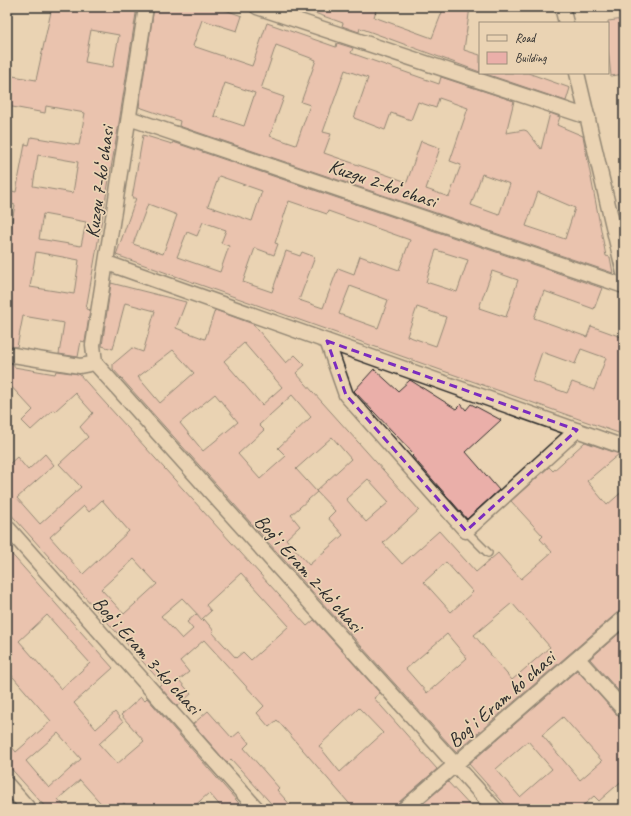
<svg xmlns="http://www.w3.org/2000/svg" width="631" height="816" viewBox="0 0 631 816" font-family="Caveat,sans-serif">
	<rect width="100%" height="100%" fill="#ead3b3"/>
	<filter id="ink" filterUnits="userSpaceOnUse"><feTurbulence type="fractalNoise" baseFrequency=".025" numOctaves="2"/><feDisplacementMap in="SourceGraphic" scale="8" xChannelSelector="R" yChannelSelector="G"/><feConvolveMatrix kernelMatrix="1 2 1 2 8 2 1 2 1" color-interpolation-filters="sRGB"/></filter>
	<g filter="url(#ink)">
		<path fill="#eaafa9" stroke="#2b2b2b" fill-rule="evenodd" d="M52,7H64L87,11L88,7H137L118,129L86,309L90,310L85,342L81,341L78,357L59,354L64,323L23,316L17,347L7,346V248L15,205L7,203V190L16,192L25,144L29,145L31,137L79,145L85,113L46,106L45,113L7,106V75L36,80ZM91,30L119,35L113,67L85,62ZM38,155L78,162L73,193L33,186ZM43,214L86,222L81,246L39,239ZM36,252L79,260L74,294L30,287Z
			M154,7H217L242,16L237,31L202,20L193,46L252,66L267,23L336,47L337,43L353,48L351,53L439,84L441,77L514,101L506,133L524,130L527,131L541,149L550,113L560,117L557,125L583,136L606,256L610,257L613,273L179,126L180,121L139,107ZM276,45L316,60L301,102L310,105L296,145L270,136L284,97L261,89ZM345,70L368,78L354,118L385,130L391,113L411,120L418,102L436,108L439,98L468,108L450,161L461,165L449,197L426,189L440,148L421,141L407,182L324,153L331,134L323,132ZM225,83L255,93L244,126L214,116ZM482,174L510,184L499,215L471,205ZM538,192L575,208L565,239L526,226Z
			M304,7H377L374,17L432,38L444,7H470L464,50L480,55V72L360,28L359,32L342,26L343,23L303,9Z
			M624,19V74L611,76L608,48V21Z
			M483,73H528L570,88L566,101Z
			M143,135L172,144L173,142L602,288L594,309L544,291L534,318L587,337L591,326L624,338V435L116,255L136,198H132ZM219,176L262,191L252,221L208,206ZM289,201L327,214L328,211L410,240L399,270L360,256L354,274L338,268L323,308L299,300L315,257L302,252L300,256L286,251L272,292L243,282L255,248L274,255L278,244L275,243ZM148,204L177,215L163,254L133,244ZM203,222L226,230L221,243L229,246L220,272L177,257L187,232L197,236ZM436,250L468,260L457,292L426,282ZM492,271L518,280L506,317L479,308ZM350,286L388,300L378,328L339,314ZM417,307L446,317L436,346L407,336ZM581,349L606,358L594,390L572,382L567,393L532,381L542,352L575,364Z
			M111,283L186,302L176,328L205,339L215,310L253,324L286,363L295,355L305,365L296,373L419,510L383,543L402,564L439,531L476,572L498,553L521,579L552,552L540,539L543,536L511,501L549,467L553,471L585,442L619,454L587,481L607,505L624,490V610L618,612L456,752L113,369V364L132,348L143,352L155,311L125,303L113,349L102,346ZM244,343L282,387L262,405L224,361ZM173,350L194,373L160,403L138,377ZM215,394L238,422L203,451L180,423ZM292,395L311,417L278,448L286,456L260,479L238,454L264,430L259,425ZM332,437L351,459L316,491L335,511L328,518L343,535L309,565L286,539L300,526L291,515L317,492L296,469ZM368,479L389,502L366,522L346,499ZM446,562L473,592L451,612L424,582ZM512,603L550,647L512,680L474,635ZM447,634L467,658L427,693L406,669Z
			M7,363L14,364V367L55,374L56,371L79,374L307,626L314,620L380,693L374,698L437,769L398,803L396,809H354L277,720L269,727L257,713L264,706L204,640L180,661L189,672L179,680L191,694L177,706L159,686L162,683L151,671L7,510V466L17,457L28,470L45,454L54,465L17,498L40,524L81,487L59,464L88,437L80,427L93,413L75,393L55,411L53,410L31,430L22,421L33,410L7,382ZM102,500L129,531L83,574L50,537L84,506L89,512ZM134,559L157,584L124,614L101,589ZM241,573L289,626L251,660L243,652L236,658L212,632L214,631L204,619L202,621L196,614L187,622L193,629L182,639L161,616L182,598L202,619L211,611L206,605ZM359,708L383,733L340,772L319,746Z
			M374,369L398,391L410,380L456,409L461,404L466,410L471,404L501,420L466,452L499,490L467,519L412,456L414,454L354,391Z
			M7,549L113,668L74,703L96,729L115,712L123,722L99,744L117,764L144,741L121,715L141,697L144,701L147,698L244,809H223L209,793L191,809H130L124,803L117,809H106L80,780L58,799L67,809H47L7,764V741L16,752L51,721L7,670ZM47,615L90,663L61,689L19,641ZM58,733L81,759L49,788L26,761Z
			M624,629V697L590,659Z
			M577,670L618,716L624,718V779L599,801L594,796L579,809H507L508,808L469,764ZM563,717L602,761L580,780L542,735ZM528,741L552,769L520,797L496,769Z
			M208,711L232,738L239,732L241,733L249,743L244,748L279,788L277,790L294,809H276L231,759L227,763L193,724Z
			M448,782L473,809H417Z"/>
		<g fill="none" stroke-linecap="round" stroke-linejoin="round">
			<g stroke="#2b2b2b" stroke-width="10">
				<path id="service" d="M466,531L488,553"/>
			</g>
			<g stroke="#2b2b2b" stroke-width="17">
				<path id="minor" d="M257,7L588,117
					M562,7L566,23
					M577,73L624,273
					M129,118L624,286
					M107,263L624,447
					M327,341L346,395L466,531L577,430
					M7,354L80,366L95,363
					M95,363L495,809
					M95,363L93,345L146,7
					M7,527L257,809
					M578,659L624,710
					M7,784L29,809
					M404,809L624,618"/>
			</g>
			<use href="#service" stroke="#ead3b3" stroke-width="7"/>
			<use href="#minor" stroke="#ead3b3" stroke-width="14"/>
		</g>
	</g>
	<path d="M0 0H631V816H0ZM327,341L577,430L466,531L346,395Z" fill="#ead3b3" fill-opacity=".55" fill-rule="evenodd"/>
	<path fill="none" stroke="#7b2cbf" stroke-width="3" stroke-dasharray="8 5" stroke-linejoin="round" d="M327,341L577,430L466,531L346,395Z"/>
	<g text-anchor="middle" stroke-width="3.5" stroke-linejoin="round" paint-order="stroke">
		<g font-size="20" fill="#2b2b2b" stroke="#ead3b3">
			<text transform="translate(99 182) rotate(-82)" y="7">Kuzgu 7-koʻchasi</text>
			<text transform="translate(383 183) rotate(19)" y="7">Kuzgu 2-koʻchasi</text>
			<text transform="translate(309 573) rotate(48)" y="7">Bogʻi Eram 2-koʻchasi</text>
			<text transform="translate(147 655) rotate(48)" y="7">Bogʻi Eram 3-koʻchasi</text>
			<text transform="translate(501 699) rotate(-41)" y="7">Bogʻi Eram koʻchasi</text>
		</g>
	</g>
	<rect width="631" height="816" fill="none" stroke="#ead3b3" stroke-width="24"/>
	<rect x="12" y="12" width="607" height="792" fill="none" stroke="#2b2b2b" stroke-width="1.5" filter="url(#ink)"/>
	<rect x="479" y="22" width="130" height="52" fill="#ead3b3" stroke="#9e907d"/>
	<rect x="487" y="35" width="20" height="6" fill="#ead3b3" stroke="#9e907d"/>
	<text x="515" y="42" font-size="12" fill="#2b2b2b">Road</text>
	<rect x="487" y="52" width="20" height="12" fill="#eaafa9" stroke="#9e907d"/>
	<text x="515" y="62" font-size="12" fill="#2b2b2b">Building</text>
</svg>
